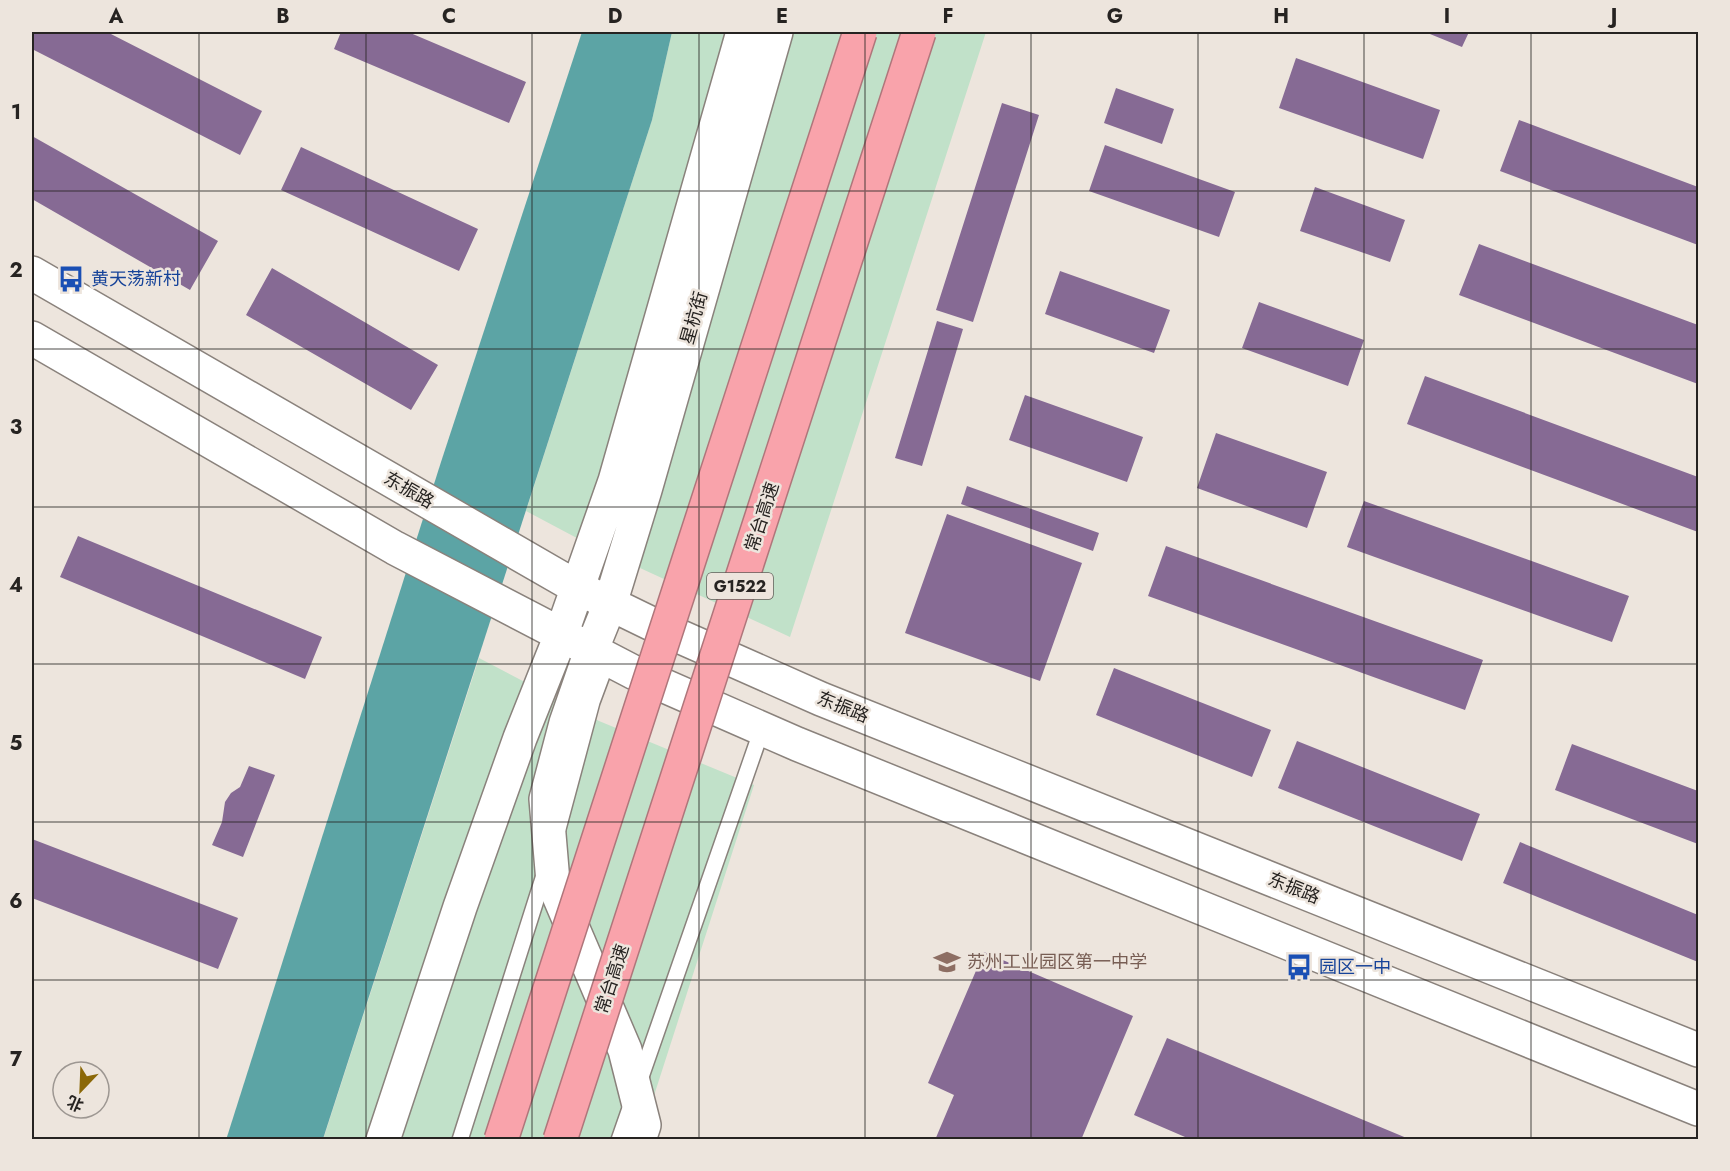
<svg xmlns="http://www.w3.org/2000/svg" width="1730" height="1171" viewBox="0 0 1730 1171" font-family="Jost,'Noto Sans SC',sans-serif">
	<rect width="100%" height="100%" fill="#ede5dd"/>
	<path fill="#c1e1c9" d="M672,32H986L790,637L590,545L526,511L652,120Z
		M479,658L599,721L754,785L640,1139L323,1140Z"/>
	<path fill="#5ca4a5" d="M582,32H672L652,120L323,1139L226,1140L441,462Z"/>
	<path fill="#866a94" d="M32,32H107L262,111L240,155L32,49Z
		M341,32H408L526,82L509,123L334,49Z
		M1425,32H1469L1462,47Z
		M1296,58L1440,110L1423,159L1279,108Z
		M1116,88L1174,109L1162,144L1104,123Z
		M1002,103L1039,115L973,322L936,310Z
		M1519,120L1698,187V245L1500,171Z
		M32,136L218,241L190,290L32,199Z
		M1105,145L1235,192L1219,237L1089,191Z
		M301,147L478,229L459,271L281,190Z
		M1315,187L1405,220L1390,262L1300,231Z
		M1479,244L1698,325V384L1459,295Z
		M272,268L438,365L411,410L246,315Z
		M1060,271L1170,310L1154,353L1045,314Z
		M1259,302L1364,340L1348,386L1242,348Z
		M937,321L963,329L922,466L895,458Z
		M1425,376L1698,477V532L1407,424Z
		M1025,395L1143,437L1127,482L1009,440Z
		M1216,433L1327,472L1307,528L1197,488Z
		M967,486L1099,533L1093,551L961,504Z
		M1364,501L1629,596L1612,642L1347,547Z
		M947,514L1082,563L1040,681L905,633Z
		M78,536L322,637L305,679L60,577Z
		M1166,546L1483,660L1465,710L1148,596Z
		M1114,668L1271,730L1252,777L1096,715Z
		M1297,741L1480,814L1462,861L1278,788Z
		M1572,744L1698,791V844L1555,790Z
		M249,766L275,775L243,857L212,845L222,822L225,802L231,793L240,787Z
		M32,839L238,918L218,969L32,898Z
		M1520,842L1698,915V962L1503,883Z
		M984,952L1133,1016L1081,1140H935L954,1095L928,1083Z
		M1167,1038L1409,1139V1140H1192L1134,1115Z"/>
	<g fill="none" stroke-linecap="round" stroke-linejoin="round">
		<g stroke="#8a827c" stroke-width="18">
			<path id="lane" d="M558,829L592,702L608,659
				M460,1140L545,872
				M619,1140L762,729"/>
		</g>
		<g stroke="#8a827c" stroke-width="36">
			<path id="secondary" d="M32,273L578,588L656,626L821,699L1698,1050
				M32,338L395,548L635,673L797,744L1698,1109
				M383,1140L460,907L520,738L561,635L615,481L743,32
				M639,1140L644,1125L625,1050L553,882L546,799L566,723L591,651L610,604L645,490L776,32"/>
		</g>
		<use href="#lane" stroke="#fff" stroke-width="15"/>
		<use href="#secondary" stroke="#fff" stroke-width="33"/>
		<g stroke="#af767b" stroke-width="36" stroke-linecap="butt">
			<path id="highway-bridge" d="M501,1140L860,32
				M560,1140L919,32"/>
		</g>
		<use href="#highway-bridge" stroke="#f9a3ab" stroke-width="33"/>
	</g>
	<path fill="none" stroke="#262321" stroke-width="1.5" stroke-opacity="0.55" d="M199,32V1140M366,32V1140M532,32V1140M699,32V1140M865,32V1140M1031,32V1140M1198,32V1140M1364,32V1140M1531,32V1140M32,191H1698M32,349H1698M32,507H1698M32,664H1698M32,822H1698M32,980H1698"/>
	<defs>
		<g id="bus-bare" transform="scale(2.07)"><path d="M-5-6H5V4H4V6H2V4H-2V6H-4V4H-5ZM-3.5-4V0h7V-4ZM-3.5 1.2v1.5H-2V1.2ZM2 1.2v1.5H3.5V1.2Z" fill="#1a4fb4" stroke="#ede5dd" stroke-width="2.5" paint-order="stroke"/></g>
		<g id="school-bare" transform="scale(2.07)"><path d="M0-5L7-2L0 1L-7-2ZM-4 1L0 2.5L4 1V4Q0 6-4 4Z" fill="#8d6e63" stroke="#ede5dd" stroke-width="2.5" paint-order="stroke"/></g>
	</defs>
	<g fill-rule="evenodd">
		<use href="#bus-bare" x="71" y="279"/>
		<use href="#school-bare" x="947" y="962"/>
		<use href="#bus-bare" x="1299" y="967"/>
	</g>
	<g text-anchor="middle" stroke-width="5" stroke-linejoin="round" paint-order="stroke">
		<rect fill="#ede5dd" stroke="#625d59" stroke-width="1.5" x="707" y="573" width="66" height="26" rx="4.5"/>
		<g font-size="16" font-weight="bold" fill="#262321">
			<text x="740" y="592">G1522</text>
		</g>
		<g font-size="18" fill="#164399" stroke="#ede5dd" text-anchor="start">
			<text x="91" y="285">黄天荡新村</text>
			<text x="1319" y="973">园区一中</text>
		</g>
		<g font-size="18" fill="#262321" stroke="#ede5dd">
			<text transform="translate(694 318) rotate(-74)" y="6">星杭街</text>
			<text transform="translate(409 490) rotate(30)" y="6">东振路</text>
			<text transform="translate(762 517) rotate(-72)" y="6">常台高速</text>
			<text transform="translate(843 707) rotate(22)" y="6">东振路</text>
			<text transform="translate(1294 888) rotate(22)" y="6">东振路</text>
			<text transform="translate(612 979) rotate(-72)" y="6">常台高速</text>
		</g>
		<g font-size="18" fill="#785e54" stroke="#ede5dd" text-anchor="start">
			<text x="967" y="968">苏州工业园区第一中学</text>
		</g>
	</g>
	<rect width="1730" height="1171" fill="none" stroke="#ede5dd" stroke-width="66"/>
	<g transform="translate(81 1090) rotate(203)"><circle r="28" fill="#ede5dd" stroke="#9d9792" stroke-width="1.5"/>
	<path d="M0-4.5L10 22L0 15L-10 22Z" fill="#8b6808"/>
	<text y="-9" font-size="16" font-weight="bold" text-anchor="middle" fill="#262321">北</text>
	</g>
	<rect x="33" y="33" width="1664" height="1105" fill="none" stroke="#262321" stroke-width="2"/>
	<g font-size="20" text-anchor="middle" font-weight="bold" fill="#262321">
		<text x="116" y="23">A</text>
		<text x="283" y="23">B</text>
		<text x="449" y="23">C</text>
		<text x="615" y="23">D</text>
		<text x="782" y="23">E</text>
		<text x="948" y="23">F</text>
		<text x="1115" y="23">G</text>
		<text x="1281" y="23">H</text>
		<text x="1447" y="23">I</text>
		<text x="1614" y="23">J</text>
		<text x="16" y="119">1</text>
		<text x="16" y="277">2</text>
		<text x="16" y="434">3</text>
		<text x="16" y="592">4</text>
		<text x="16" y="750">5</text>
		<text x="16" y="908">6</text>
		<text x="16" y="1066">7</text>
	</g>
</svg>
